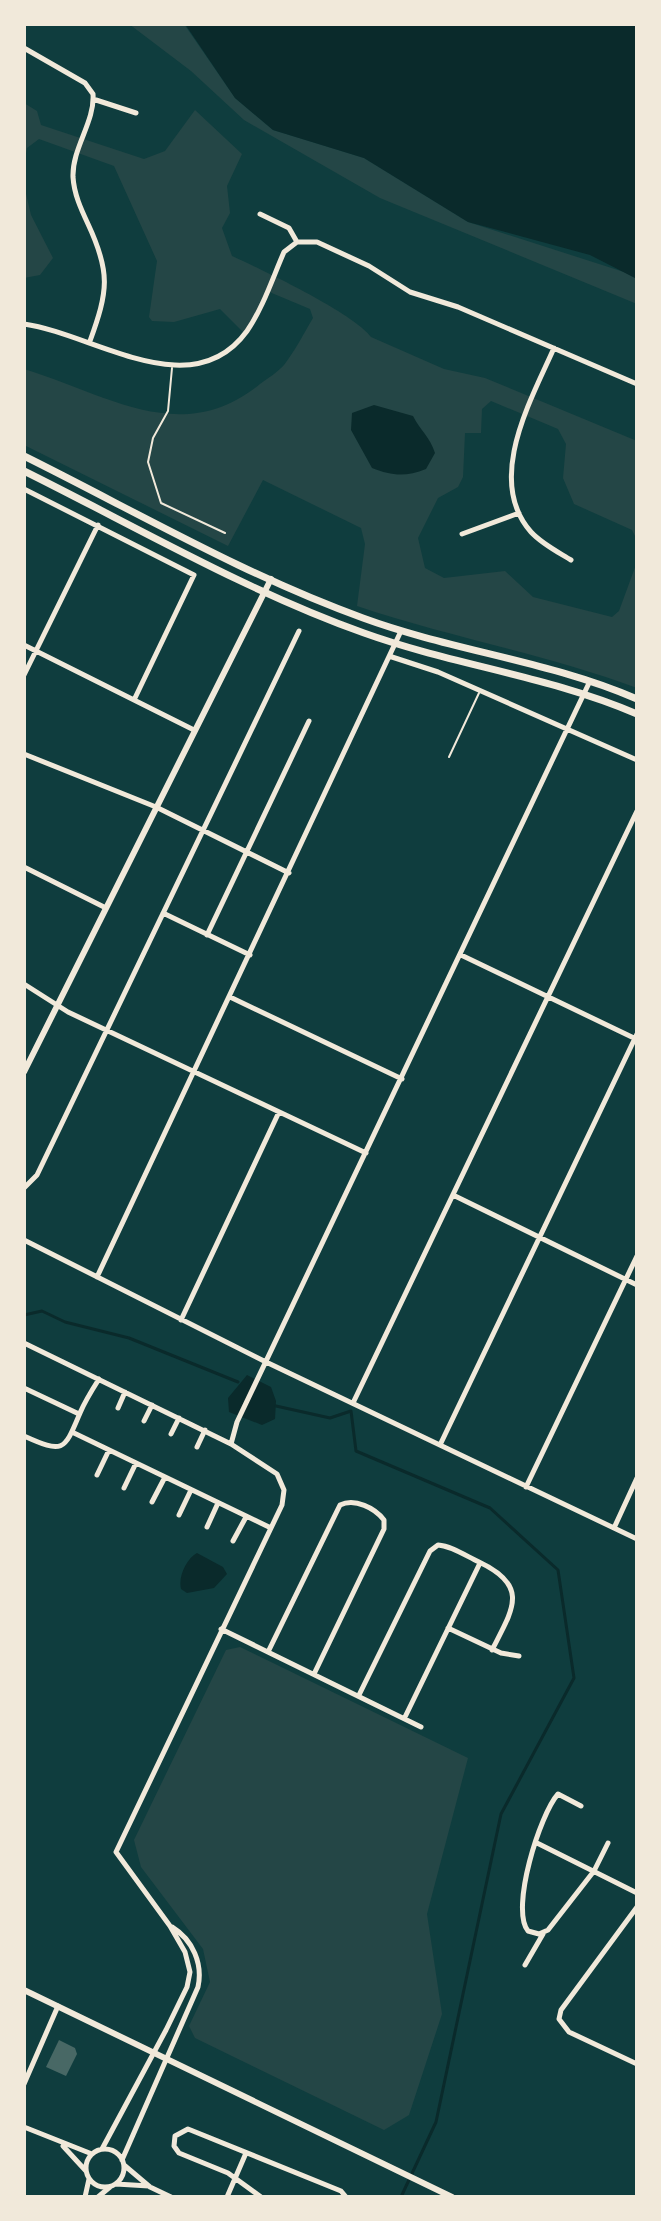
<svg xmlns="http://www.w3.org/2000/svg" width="661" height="2221" viewBox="0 0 661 2221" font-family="Barlow,sans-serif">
	<rect width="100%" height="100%" fill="#0f3d3e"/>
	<path fill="#244646" d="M129,24H184L235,98L273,130L364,158L468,222L624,272L637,279V304L380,198L244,120L191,71Z
		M24,103L37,111L41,125L144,159L165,151L195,110L242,154L227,186L230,213L222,228L232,256C261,269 355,314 371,337L444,369L485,378L637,441V540L632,530L574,504L563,478L566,444L558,429L491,401L482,409L481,433H465L463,477L458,487L438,498L418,538L425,568L444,578L505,571L533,597L612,617L619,611L637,562V688C545,654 449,637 357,606L365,544L361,528L263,480L228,546L24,445V369C107,394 181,448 260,384C268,378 278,372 284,365C295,351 304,333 313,318L310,309L267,291L245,334L220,309L174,322L152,321L149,317L157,261L114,166L39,139L27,148L24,164Z
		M24,185L31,215L53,258L40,275L24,278Z
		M240,1647L468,1758L427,1914L442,2014L409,2115L384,2130L195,2038L189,2026L210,1982L203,1949L141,1867L134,1840L226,1650Z"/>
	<path fill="#0a2a2b" d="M185,24H637V279L590,255L468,222L364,158L273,130L235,98Z
		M374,405L413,416C420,430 430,437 435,453L426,469C406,477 392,476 372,468L351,430L352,413Z
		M247,1375L271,1387L276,1401L275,1419L262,1425L229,1412L228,1398Z
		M197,1553L223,1567L227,1574L214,1588L187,1593L181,1589C178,1577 186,1559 197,1553Z"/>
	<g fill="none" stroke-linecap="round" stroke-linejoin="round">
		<path stroke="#0a2a2b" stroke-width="3" d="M24,1315L42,1311L65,1322L129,1338L238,1382
			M276,1406L330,1418L351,1411L356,1451L490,1508L558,1570L574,1678L501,1814L436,2122L401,2197
			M124,2197H136"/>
	</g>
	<path fill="#486865" d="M59,2040L75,2048L77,2054L66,2076L46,2067Z"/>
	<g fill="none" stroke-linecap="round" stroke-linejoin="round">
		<path stroke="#f1e9da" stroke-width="2" d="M172,368L168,411L153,438L148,462L161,503L225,533
			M449,757L479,693"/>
		<path stroke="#f1e9da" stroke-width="5" d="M24,48L85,83L93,94C95,122 72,148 73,177C74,194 81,209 88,224C111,273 108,291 90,341
			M93,99L136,113
			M260,214L289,228L297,242
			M24,324C94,334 192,407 247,331C263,308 273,277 284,252L297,242H317L369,266L410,292L458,307L637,384
			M554,348C531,400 485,480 531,532C542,544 558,552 571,560
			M24,489L194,575L134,700
			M462,534L519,513
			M24,645L194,730
			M392,657L438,672L637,760
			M24,675L98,525
			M24,754L156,807L289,873
			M24,867L106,908
			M163,913L250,955
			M207,935L309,721
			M461,955L636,1039
			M24,984L68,1012L366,1153
			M230,997L402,1079
			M24,1188L37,1175L299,631
			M453,1195L637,1285
			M24,1240L266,1362L637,1539
			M97,1277L401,631
			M181,1320L279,1112
			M24,1343L231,1444L277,1474L284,1490L282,1505L116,1852L170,1926L185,1952L190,1972L187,1987L166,2030L102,2149
			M24,1388L79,1414
			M353,1403L637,811
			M118,1408L125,1392
			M144,1421L152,1405
			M74,1433L271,1528
			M171,1434L179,1418
			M24,1436C64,1454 64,1451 80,1413C85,1401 92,1390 99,1379
			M231,1444L237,1422L590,681
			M440,1445L637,1034
			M197,1447L205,1430
			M97,1475L109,1450
			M526,1487L637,1256
			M124,1488L136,1463
			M152,1502L165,1477
			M179,1515L191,1490
			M207,1527L218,1503
			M614,1528L637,1478
			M233,1541L246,1517
			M448,1628L501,1653L519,1656
			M221,1629L421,1727
			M268,1652L340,1505C355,1498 375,1508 384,1520V1529L314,1674
			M359,1695L430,1551L438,1545C452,1546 466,1556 479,1562C530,1586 513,1609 492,1650
			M405,1717L480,1563
			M581,1806L558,1794C540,1814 510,1909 528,1931L539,1934L548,1930L594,1871L608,1843
			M537,1843L637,1893
			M637,1907L561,2010L559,2019L569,2032L637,2064
			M525,1965L543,1934
			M24,2084L58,2006
			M24,2127L92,2154
			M63,2146L86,2171
			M86 2168a19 19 0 1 1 38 0a19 19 0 1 1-38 0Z
			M122,2160L198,1987C203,1964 193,1940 172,1927
			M124,2165L150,2187L171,2197
			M116,2184L149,2186
			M85,2197L89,2179
			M98,2197L110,2187
			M227,2197L246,2153
			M261,2197L228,2173L179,2153L174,2146L175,2136L188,2129L341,2191L346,2197"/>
		<path stroke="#f1e9da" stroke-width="6" d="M24,1072L271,579"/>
		<path stroke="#f1e9da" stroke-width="6" d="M24,1990L452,2197"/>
		<path stroke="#f1e9da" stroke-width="7" d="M24,456C135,511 246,576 363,618C453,651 550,661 637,699
			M24,471C135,526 246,591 364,633C453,665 549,676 637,714"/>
	</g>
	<rect width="661" height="2221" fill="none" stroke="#f1e9da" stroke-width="52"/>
</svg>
